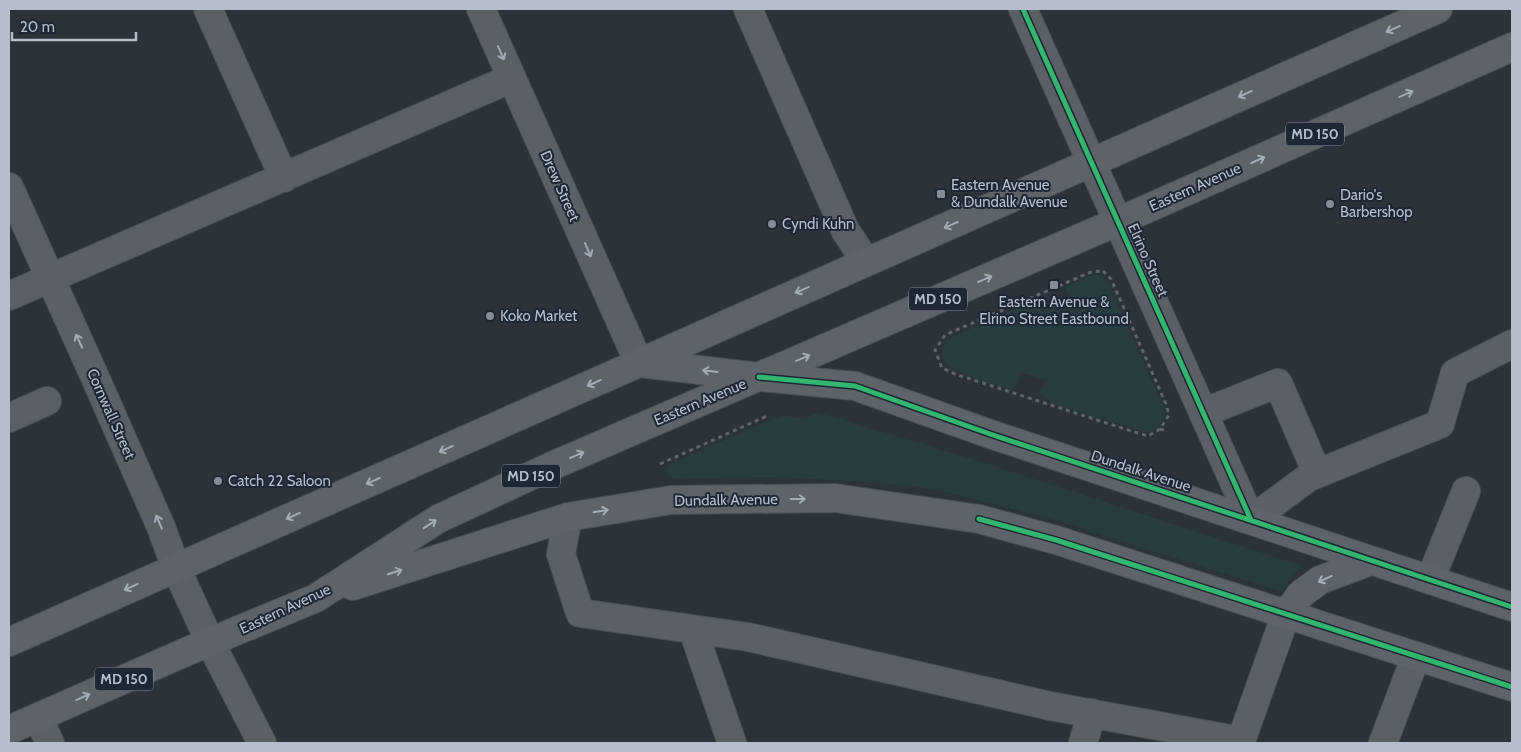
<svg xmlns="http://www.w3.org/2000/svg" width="1521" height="752" viewBox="0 0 1521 752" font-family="Cabin,sans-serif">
	<rect width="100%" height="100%" fill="#2b3239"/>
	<path fill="#283c3f" d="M1093,275H1100L1109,282L1122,315L1163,405L1165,416C1159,425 1155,432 1144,432L1058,406L1039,393L1045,380L1022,373L1017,385L1010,390C987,382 957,377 942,358C942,346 946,341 956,335L1039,298L1045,309L1069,297L1065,287Z
		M817,412L982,462L1303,566L1290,579L1282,592L1051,519L955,494L925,488L872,482L769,477L669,479L667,468L671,464L767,421L786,415L806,419Z"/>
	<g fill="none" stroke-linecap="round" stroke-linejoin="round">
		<g stroke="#494e54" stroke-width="30">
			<path id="minor" d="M208,9L284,178
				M481,9L639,363
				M748,9L845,230L866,262
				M1023,9L1251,520L1309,477L1440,424L1455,373L1512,344
				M9,187L94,375L161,527L176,568L210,642L262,743
				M9,296L512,78
				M1203,413L1278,383L1317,473
				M9,418L47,401
				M568,517L561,554L580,613L748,637L1050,706L1241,741L1286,614
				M1430,580L1466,491
				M693,630L732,743
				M38,717L50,743
				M1083,743L1092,713
				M1383,743L1416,656"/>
		</g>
		<g stroke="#494e56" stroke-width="30">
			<path id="major" d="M640,363L759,377L855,386L990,434L1512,607
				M353,586L568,517L671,500L835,498L979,519L1056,540L1512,687
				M1286,614L1301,594L1320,580L1371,561
				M9,642L1438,9
				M9,730L188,651L316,598L438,519L554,465L1117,222L1512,47"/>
		</g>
		<path stroke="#5e656b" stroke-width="3" stroke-dasharray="4 4" stroke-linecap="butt" d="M1103,271L1111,279L1166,404L1169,415L1160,429L1148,436L1131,431L955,374L942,368L935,350L945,335L1091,272Z
			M1160,429L1168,431
			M660,464L769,415"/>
		<use href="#minor" stroke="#5b6067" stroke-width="28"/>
		<use href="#major" stroke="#5d6369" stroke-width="28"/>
		<g stroke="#1e2834" stroke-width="8">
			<path id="cycleway" d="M1023,9L1251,520
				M759,377L855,386L990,434L1512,607
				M979,519L1056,540L1512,687"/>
		</g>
		<use href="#cycleway" stroke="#33b770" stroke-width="5"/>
	</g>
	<defs><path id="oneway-shaft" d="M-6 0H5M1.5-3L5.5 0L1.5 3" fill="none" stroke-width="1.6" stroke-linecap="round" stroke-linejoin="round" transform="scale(1.25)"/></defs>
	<g stroke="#a3acb7">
		<use href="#oneway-shaft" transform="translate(1393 29) rotate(156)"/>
		<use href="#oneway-shaft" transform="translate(1245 94) rotate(156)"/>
		<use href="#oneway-shaft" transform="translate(1406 94) rotate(-24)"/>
		<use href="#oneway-shaft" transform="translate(1258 160) rotate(-24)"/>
		<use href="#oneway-shaft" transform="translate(951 225) rotate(156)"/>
		<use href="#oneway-shaft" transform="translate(985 279) rotate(-23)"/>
		<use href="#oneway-shaft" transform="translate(802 290) rotate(156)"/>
		<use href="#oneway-shaft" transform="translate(803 358) rotate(-23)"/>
		<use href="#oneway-shaft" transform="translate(710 371) rotate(-173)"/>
		<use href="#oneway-shaft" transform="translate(594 383) rotate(156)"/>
		<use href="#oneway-shaft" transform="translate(446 449) rotate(156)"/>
		<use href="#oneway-shaft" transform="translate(577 455) rotate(-23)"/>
		<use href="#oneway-shaft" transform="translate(373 481) rotate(156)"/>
		<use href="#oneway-shaft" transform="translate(798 499)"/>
		<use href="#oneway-shaft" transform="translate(601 511) rotate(-9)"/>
		<use href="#oneway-shaft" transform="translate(293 516) rotate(156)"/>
		<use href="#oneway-shaft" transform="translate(430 524) rotate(-33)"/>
		<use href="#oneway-shaft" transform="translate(395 572) rotate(-18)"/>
		<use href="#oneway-shaft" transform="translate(1325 579) rotate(156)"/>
		<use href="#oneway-shaft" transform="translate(131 587) rotate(156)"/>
		<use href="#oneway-shaft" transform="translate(83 697) rotate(-24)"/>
	</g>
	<g stroke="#a3abb6">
		<use href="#oneway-shaft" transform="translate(501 53) rotate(66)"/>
		<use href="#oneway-shaft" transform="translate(588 250) rotate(66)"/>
		<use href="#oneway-shaft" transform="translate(79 341) rotate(-115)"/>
		<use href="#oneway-shaft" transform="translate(159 522) rotate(-113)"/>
	</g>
	<g fill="#858d97" stroke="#1e2834" stroke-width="2">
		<rect x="936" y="189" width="10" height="10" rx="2.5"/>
		<circle cx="1330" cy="204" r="5"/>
		<circle cx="772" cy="224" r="5"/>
		<rect x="1049" y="280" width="10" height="10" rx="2.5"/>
		<circle cx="490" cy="316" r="5"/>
		<circle cx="218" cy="481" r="5"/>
	</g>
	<g text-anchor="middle" stroke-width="4" stroke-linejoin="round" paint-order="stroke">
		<g fill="#1e2834" stroke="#88919d" stroke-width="1">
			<rect x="1286" y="122.5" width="58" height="23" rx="4"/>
			<rect x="909" y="287.5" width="58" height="23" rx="4"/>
			<rect x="502" y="464.5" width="58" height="23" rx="4"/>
			<rect x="95" y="667.5" width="58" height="23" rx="4"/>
		</g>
		<g font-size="14" font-weight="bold" fill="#b5beca">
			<text x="1315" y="139">MD 150</text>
			<text x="938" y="304">MD 150</text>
			<text x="531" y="481">MD 150</text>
			<text x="124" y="684">MD 150</text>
		</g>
		<g font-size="15" fill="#b5beca" stroke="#1e2834" text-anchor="start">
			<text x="951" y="190">Eastern Avenue<tspan x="951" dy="17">&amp; Dundalk Avenue</tspan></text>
			<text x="1340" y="200">Dario's<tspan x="1340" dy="17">Barbershop</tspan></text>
			<text x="782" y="229">Cyndi Kuhn</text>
			<text x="1054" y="307" text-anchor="middle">Eastern Avenue &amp;<tspan x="1054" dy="17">Elrino Street Eastbound</tspan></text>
			<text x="500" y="321">Koko Market</text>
			<text x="228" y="486">Catch 22 Saloon</text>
		</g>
		<g font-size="15" fill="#b5beca" stroke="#1e2834">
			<text transform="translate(560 186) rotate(66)" y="5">Drew Street</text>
			<text transform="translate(1195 187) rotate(-24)" y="5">Eastern Avenue</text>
			<text transform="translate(1148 260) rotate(66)" y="5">Elrino Street</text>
			<text transform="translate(700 402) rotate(-23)" y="5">Eastern Avenue</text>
			<text transform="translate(111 414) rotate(66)" y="5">Cornwall Street</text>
			<text transform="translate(1141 471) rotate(18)" y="5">Dundalk Avenue</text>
			<text transform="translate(726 500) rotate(-1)" y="5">Dundalk Avenue</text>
			<text transform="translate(285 609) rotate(-25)" y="5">Eastern Avenue</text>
		</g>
	</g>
	<rect width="1521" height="752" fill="none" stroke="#b5beca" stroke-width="20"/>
	<path d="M12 32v8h124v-8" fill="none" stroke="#b5beca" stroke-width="2.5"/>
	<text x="20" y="32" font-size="15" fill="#b5beca" stroke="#1e2834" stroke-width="4" paint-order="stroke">20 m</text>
</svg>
